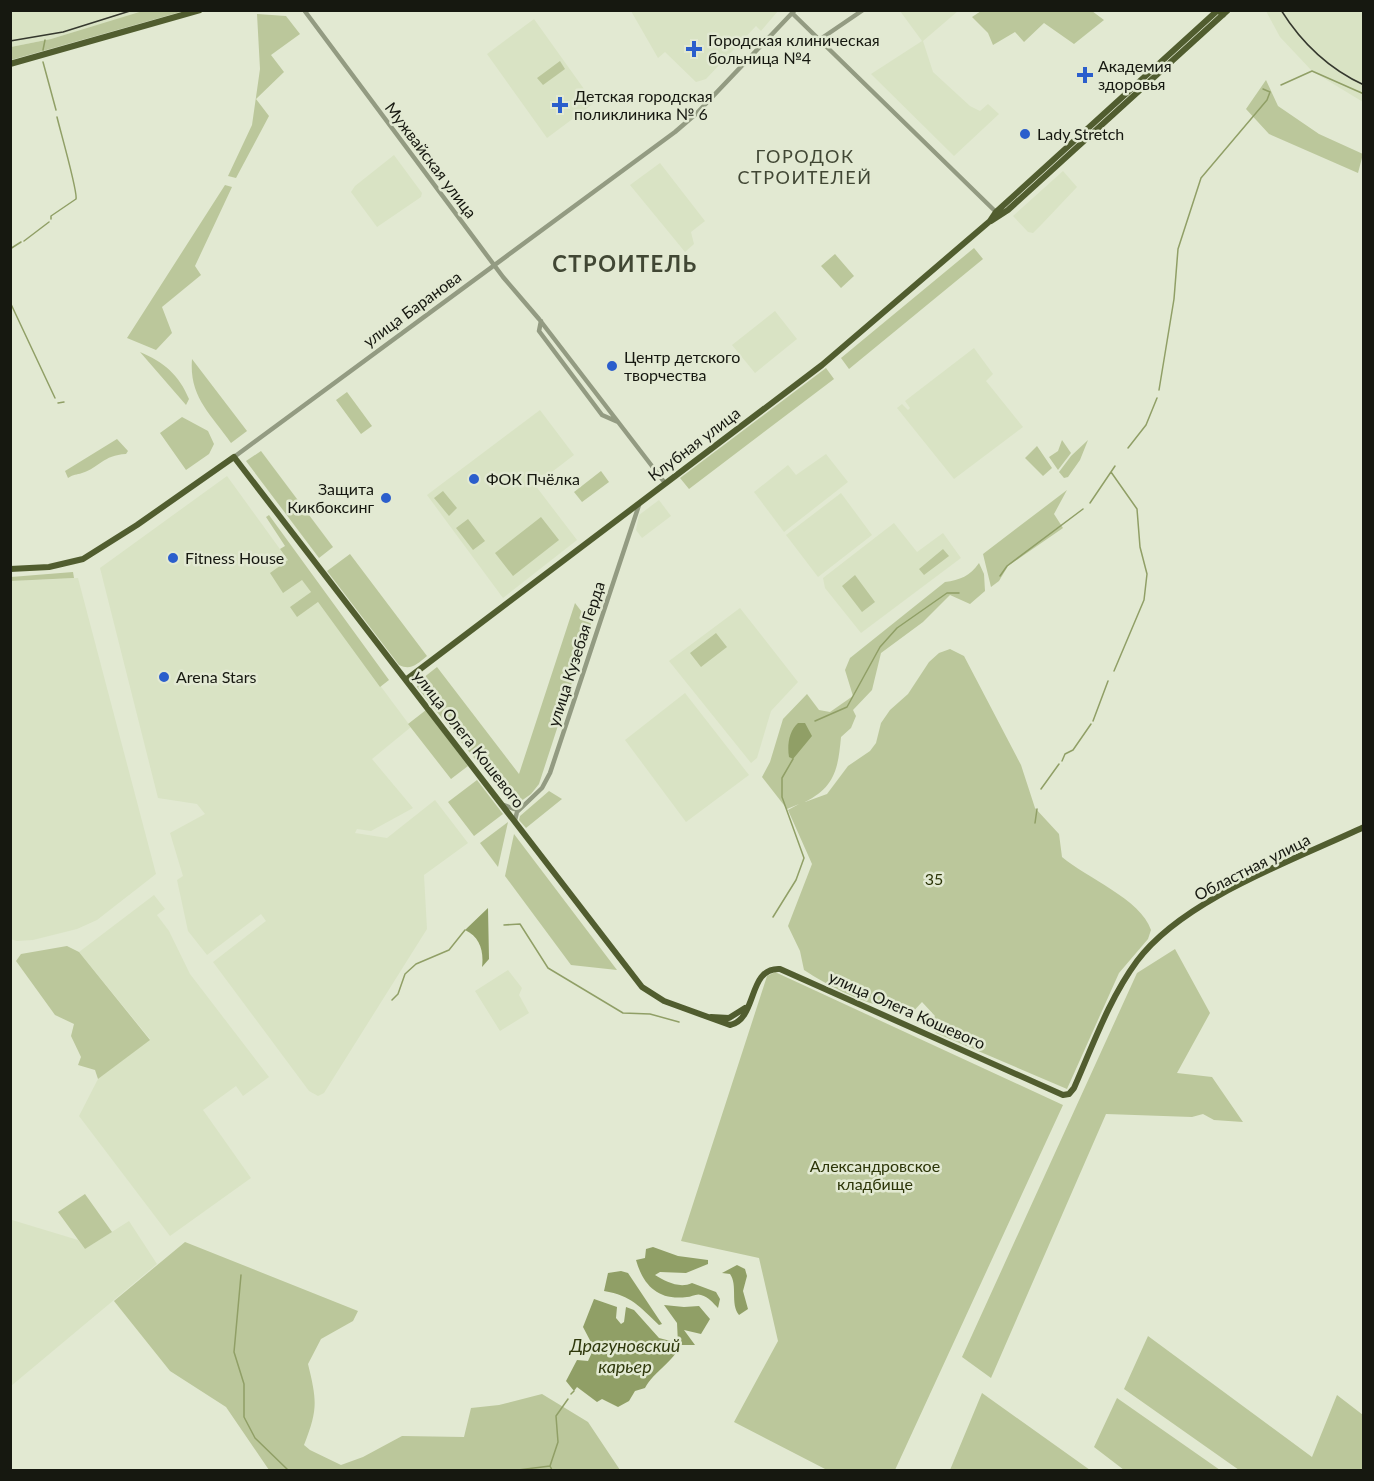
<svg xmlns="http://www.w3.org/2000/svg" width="1374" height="1481" viewBox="0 0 1374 1481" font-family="Lato,sans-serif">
	<rect width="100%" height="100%" fill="#e2e9d2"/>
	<path fill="#d9e3c4" d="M10,11H146L51,39L11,47Z
		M631,11H778L761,31L756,26L706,79L696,82L665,52L658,58Z
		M900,11H958L923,41L933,72L970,106L980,111L988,104L999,114L954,156L871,74L922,41Z
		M1266,11H1363V102L1312,71L1280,37Z
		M534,19L594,103L547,138L487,54Z
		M394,155L422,193L421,197L377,227L351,192L355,186Z
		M660,163L705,221L691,232L694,244L685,252L630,185Z
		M1063,171L1077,187L1042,224L1033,233L1028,232L1013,216Z
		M775,311L797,339L755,373L732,345Z
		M974,348L993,374L986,381L1023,427L954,479L897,408L902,404L908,410L910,408L905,401Z
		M540,410L574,455L535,485L577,540L503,598L427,495Z
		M826,454L848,482L784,532L754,492L788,465L796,475Z
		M227,476L311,592L291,608L298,616L318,602L411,727L372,759L413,808L371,831L357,829L355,833L387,838L435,800L468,843L424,875L427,929L324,1093L318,1096L309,1091L213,962L266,921L261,914L207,955L188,931L177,880L183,876L170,833L205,814L197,804L158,798L100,568Z
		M841,493L872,535L818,577L786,535Z
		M659,500L671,516L642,538L636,530L639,515Z
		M894,523L917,552L943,533L961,558L861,633L825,588L823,578Z
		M78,578L156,874L97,920L77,929L33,940L17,941L10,939L11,581Z
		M740,608L798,682L771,711L757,758L751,763L669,661Z
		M685,693L749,775L686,822L625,740Z
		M154,895L165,909L157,915L169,931L190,974L269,1077L243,1096L236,1086L203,1110L251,1178L170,1236L79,1116L98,1079L150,1039L79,952Z
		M508,970L522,988L519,995L529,1013L500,1031L475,991Z
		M12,1220L78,1240L85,1249L129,1221L157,1264L11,1386Z"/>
	<path fill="#bbc79b" d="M146,10L184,11L11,60V47L51,39Z
		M1092,11L1104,20L1074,44L1044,23L1024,42L1015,32L993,45L988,33L972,17L981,11Z
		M257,14L286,16L300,34L271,55L284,72L256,99L269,116L236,178L228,176L252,125L260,69Z
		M560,61L565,69L543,85L537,78Z
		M1266,80L1278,106L1319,134L1363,154L1358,173L1269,134L1246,109Z
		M225,185L232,187L195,266L201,275L162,307L172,333L156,350L127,338Z
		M974,248L983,259L849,369L841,358Z
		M835,254L854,276L841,288L821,266Z
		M140,352C164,362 179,375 189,399L186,405Z
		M192,359L247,431L231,443C210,413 189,397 192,359Z
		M826,368L834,379L689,489L680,478Z
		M347,392L372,426L361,434L336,400Z
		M182,417L208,431L214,444L209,454L186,470L160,433Z
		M117,439L128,451L126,454C103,455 99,468 82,473C76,475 74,474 68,478L65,471Z
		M1062,440L1071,453L1058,470L1049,457L1058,451Z
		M1088,440L1080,460L1068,477L1064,478L1059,472L1071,456Z
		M1037,446L1052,468L1043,476L1025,458Z
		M261,451L333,547L319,558L246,461Z
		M601,471L609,482L582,502L574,492Z
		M1067,490L1054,514L1063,528L1008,566L999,581L991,587L983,554Z
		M443,491L457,508L449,516L434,498Z
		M269,515L389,680L380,687L318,602L297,617L290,607L311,592L302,580L283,593L270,573L288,560L280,549L285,546L266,517Z
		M541,517L559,540L513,576L495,553Z
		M468,519L485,541L473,550L456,528Z
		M943,549L949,556L924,575L919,569Z
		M350,554L427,656C417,664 411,671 399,665L327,571Z
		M979,563L984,574L985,591L970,604L950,595L923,622L881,653L872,690L853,710L856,716L851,728L841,737C838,769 835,787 805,802L827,794L848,766L870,751L876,743L881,723L890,710L908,694L929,662L939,653L950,649L964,656L1021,765L1035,808L1059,834L1062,857C1085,877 1141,899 1151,930L1148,939L1119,973L1067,1089L936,1033L931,1022L935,1016L922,1002L910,1015C904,1008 894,1009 885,1007C858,1001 827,985 804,970L800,951L788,926L812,864L788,810L799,804L787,809L762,777L770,762L783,719L807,694L819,710L830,712L853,696L845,670L850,658L945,582C960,580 970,576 979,563Z
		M73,572L74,578L11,581V577Z
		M855,575L875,602L862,612L842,586Z
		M575,603L591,624L539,784L531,794L517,804L507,799L417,687L418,682L437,667L519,774Z
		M716,633L727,647L701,667L690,653Z
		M426,710L468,766L451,779L408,724Z
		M477,780L503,814L474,836L448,802Z
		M549,791L562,799L526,828L519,820L520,816Z
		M508,822L498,867L480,843Z
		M514,834L617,970L571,965L505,876Z
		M67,946L79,952L150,1040L98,1079L95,1070L78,1065L81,1057L71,1036L74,1024L55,1015L16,961L21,954Z
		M1175,949L1210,1013L1177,1073L1212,1077L1243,1122L1214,1120L1203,1114L1192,1117L1106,1114L991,1378L962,1357L1137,973Z
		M775,972L1063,1105L895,1470H827L734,1422L778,1341L759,1258L681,1241L767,976Z
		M85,1194L112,1232L85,1249L58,1212Z
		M185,1242L358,1311L353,1321L321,1339L308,1364C317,1401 318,1409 304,1445L310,1450L341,1465L363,1457L402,1436L464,1437L471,1408L499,1405L542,1394L588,1422L620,1470H269L226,1407L170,1371L114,1301Z
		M1148,1336L1312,1457L1337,1395L1363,1415V1470H1239L1124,1389Z
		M982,1393L1090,1470H950Z
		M1117,1398L1220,1470H1124L1094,1447Z"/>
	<path fill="#909f66" d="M798,723H805L812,736L793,759L789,757C787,745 789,731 798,723Z
		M488,908L489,959L482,967C484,951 480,937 465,930Z
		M653,1247L678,1256L708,1260V1264L686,1273L660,1272L655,1275C665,1281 679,1289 692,1283L716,1292L720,1299L718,1308C713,1303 709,1297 701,1295C697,1293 691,1297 687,1297C658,1301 643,1285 636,1260L645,1258L646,1249Z
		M737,1265L745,1269L747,1276L743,1291L748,1309L739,1315C730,1304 738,1285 730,1274L722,1273Z
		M621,1271L628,1273L662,1324L659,1325C639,1306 632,1296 604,1291L608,1273Z
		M594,1299L617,1307L616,1318L621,1324L624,1322L626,1307L634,1310L659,1338L678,1343L677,1323L664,1305L684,1307L699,1306L710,1319L701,1334L684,1330L695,1345H680C674,1362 654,1371 645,1388L635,1391L629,1401L618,1407L602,1399L597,1402L577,1387L574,1391L566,1381L577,1360L588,1361L594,1348L583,1327Z"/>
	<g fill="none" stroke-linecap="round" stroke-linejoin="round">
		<path stroke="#909f66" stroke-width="1.5" d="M43,50L45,40
			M43,62L56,110
			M1281,85L1312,71L1364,94
			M51,219V216L76,199C78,192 60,130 57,117
			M24,241L49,222
			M10,249L21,242
			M10,302L55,398
			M1159,390L1174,299L1178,249L1201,178L1267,100L1270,92L1263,89
			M58,403L64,402
			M1128,448L1146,425L1157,398
			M1111,472L1137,509L1140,547L1147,574L1144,600L1114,671
			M1090,503L1115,466
			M1000,576L1007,566L1083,509
			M815,721L847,707L880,647L897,628L947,593H959
			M1093,721L1108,681
			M1062,761L1065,754L1073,750L1091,724
			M1041,789L1059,764
			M1035,823L1037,809
			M773,917L796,880L804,858L782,797V778L793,759
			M504,925L520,924L548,968L623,1013L650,1014L679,1022
			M392,1000L398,994L405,974L416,964L449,950L465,930
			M241,1275L234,1352L244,1384V1417L255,1438L288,1470
			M571,1394L574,1391
			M550,1466L558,1442L556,1416L568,1399
			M518,1470L550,1466L552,1470"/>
		<path stroke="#939b82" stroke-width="4.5" d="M304,10L503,277L539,319L665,483
			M793,14L996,212
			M819,40L863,10
			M541,321L539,331L602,415L618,422
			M234,457L675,132L697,113L795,10
			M504,805L514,809L521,807
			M515,820L517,812L542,788L550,773L639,505"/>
		<path stroke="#515d2f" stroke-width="6" d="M10,64L200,10
			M991,221L1008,210L1228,10
			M10,569L49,567L83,559L137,525L234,457L642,987L664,1001L730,1025C758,1019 747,967 780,969L1063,1095L1069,1094L1074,1088C1093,1045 1109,999 1137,961C1183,899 1294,860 1364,827
			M407,679L822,365L990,221L996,212L1218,10L1223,15
			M711,1017L729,1018L745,1008"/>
		<path stroke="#35382e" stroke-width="1.5" d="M1281,10C1301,42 1329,69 1364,85
			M10,41L63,32L133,10"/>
	</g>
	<g fill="#2b5ecc" stroke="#e2e9d2" stroke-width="2">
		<path d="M691 40h6v6h6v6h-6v6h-6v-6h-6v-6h6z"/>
		<path d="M1082 66h6v6h6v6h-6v6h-6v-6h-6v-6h6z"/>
		<path d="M557 96h6v6h6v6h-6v6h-6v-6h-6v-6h6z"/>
		<circle cx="1025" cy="134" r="6"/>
		<circle cx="612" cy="366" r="6"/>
		<circle cx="474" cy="479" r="6"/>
		<circle cx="386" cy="498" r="6"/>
		<circle cx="173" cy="558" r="6"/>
		<circle cx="164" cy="677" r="6"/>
	</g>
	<g text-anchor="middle" stroke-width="5" stroke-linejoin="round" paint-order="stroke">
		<g font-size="16" fill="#161810" stroke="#e2e9d2" text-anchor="start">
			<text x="708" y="46">Городская клиническая<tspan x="708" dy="18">больница №4</tspan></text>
			<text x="1098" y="72">Академия<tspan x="1098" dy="18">здоровья</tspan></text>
			<text x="574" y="102">Детская городская<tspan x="574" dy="18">поликлиника № 6</tspan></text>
			<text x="1037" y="140">Lady Stretch</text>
			<text x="624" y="363">Центр детского<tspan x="624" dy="18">творчества</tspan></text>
			<text x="486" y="485">ФОК Пчёлка</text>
			<text x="374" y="495" text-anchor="end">Защита<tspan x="374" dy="18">Кикбоксинг</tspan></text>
			<text x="185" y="564">Fitness House</text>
			<text x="176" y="683">Arena Stars</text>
		</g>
		<g font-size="16" fill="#161810" stroke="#e2e9d2">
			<text transform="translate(431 160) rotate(53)" y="6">Мужвайская улица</text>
			<text transform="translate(412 309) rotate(-36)" y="6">улица Баранова</text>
			<text transform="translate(694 444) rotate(-37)" y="6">Клубная улица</text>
			<text transform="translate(576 654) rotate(-72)" y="6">улица Кузебая Герда</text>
			<text transform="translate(469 739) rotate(52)" y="6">улица Олега Кошевого</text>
			<text transform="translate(1252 867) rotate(-27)" y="6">Областная улица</text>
			<text transform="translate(907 1010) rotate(24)" y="6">улица Олега Кошевого</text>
		</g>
		<g font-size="16" fill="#2c3508" stroke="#e2e9d2">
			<text x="934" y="885">35</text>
			<text x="875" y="1172">Александровское<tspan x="875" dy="18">кладбище</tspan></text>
		</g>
		<g font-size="18" letter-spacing="1.5" fill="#414734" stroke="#e2e9d2">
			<text x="805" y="163">ГОРОДОК<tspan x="805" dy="21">СТРОИТЕЛЕЙ</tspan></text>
		</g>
		<g font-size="18" font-style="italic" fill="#303a0d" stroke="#e2e9d2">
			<text x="625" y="1352">Драгуновский<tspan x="625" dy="21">карьер</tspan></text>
		</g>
		<g font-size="22" font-weight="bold" letter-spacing="1.5" fill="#414734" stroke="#e2e9d2">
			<text x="625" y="272">СТРОИТЕЛЬ</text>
		</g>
	</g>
	<rect width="1374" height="1481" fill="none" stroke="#161810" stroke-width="24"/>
</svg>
